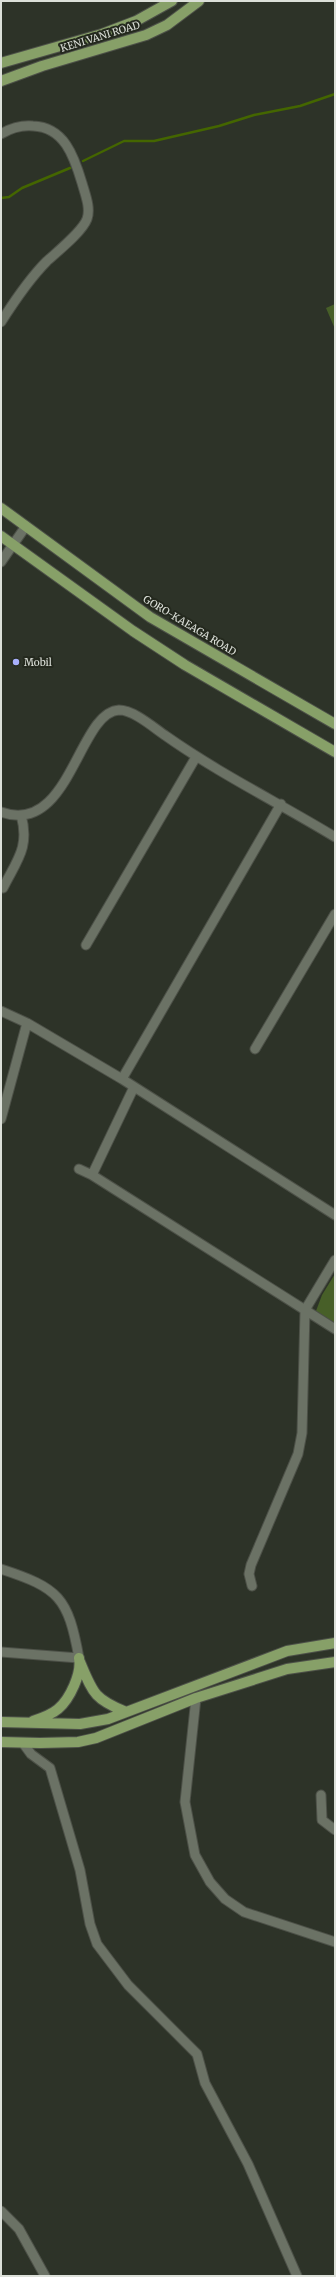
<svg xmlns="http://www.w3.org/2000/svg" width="336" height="2277" viewBox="0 0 336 2277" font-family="Merriweather,serif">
	<rect width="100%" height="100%" fill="#2d3328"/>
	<path fill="#475f28" d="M335,304V329L326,308Z
		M335,1274V1323L316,1311L322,1295Z"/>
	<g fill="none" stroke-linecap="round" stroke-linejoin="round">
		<path stroke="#460" stroke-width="2.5" d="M83,161L124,141H154L219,126L254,115L300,106L335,94
			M1,198L9,197L22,188L70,168"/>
		<g stroke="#4d5148" stroke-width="11">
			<path id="minor" d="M1,134C11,128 21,125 33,126C64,127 74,156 82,183C85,194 91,208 87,219C82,232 58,251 47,261C29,279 15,300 1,322
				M1,562L26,526
				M1,812C70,837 78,712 119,710C134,710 154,728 166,736C220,774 279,803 335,837
				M3,888C17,860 30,847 21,815
				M86,945L196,757
				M1,1011L27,1023L122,1079L335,1215
				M255,1049L335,914
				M122,1079L281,804
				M1,1119L27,1023
				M79,1169L92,1175L335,1329
				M92,1175L134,1087
				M1,1569C59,1588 68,1597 79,1658L1,1652
				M252,1586L249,1574L251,1565L298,1454L302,1433L305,1310L335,1260
				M196,1698L185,1802L195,1855L210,1882L225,1899L244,1912L335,1942
				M23,1743L31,1754L50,1768L80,1870L90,1924L97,1944L128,1985L197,2054L205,2083L248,2164L297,2276
				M321,1795L322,1820L335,1830
				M1,2211L19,2229L45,2276"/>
		</g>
		<g stroke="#4d5148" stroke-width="12">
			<path id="major" d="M1,63L102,34L136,21L172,1
				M1,81L42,66L146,35L167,25L199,1
				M1,508L150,617L335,724
				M1,536L133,631L185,665L335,752
				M80,1662C93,1693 94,1699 126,1712
				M33,1721C42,1718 51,1715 58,1709C70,1699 82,1673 79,1658
				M1,1722L80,1724L108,1719L287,1651L335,1643
				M1,1742L40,1743L78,1742L96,1738L196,1698L287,1669L335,1662"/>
		</g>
		<use href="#minor" stroke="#6b7265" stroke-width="9"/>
		<use href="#major" stroke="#87a068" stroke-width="10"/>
	</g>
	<circle fill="#a8b0fc" stroke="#24291e" stroke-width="1.5" cx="16" cy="662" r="4"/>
	<g text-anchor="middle" stroke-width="4" stroke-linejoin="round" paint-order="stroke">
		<g font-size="10" fill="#dce0d9" stroke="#24291e">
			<text transform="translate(100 36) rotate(-17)" y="4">KENI VANI ROAD</text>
			<text transform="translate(190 625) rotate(31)" y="4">GORO-KAEAGA ROAD</text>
		</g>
		<g font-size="10" fill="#dce0d9" stroke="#24291e" text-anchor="start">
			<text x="24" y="666">Mobil</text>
		</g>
	</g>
	<rect width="336" height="2277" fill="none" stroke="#dce0d9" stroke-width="4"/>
</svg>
